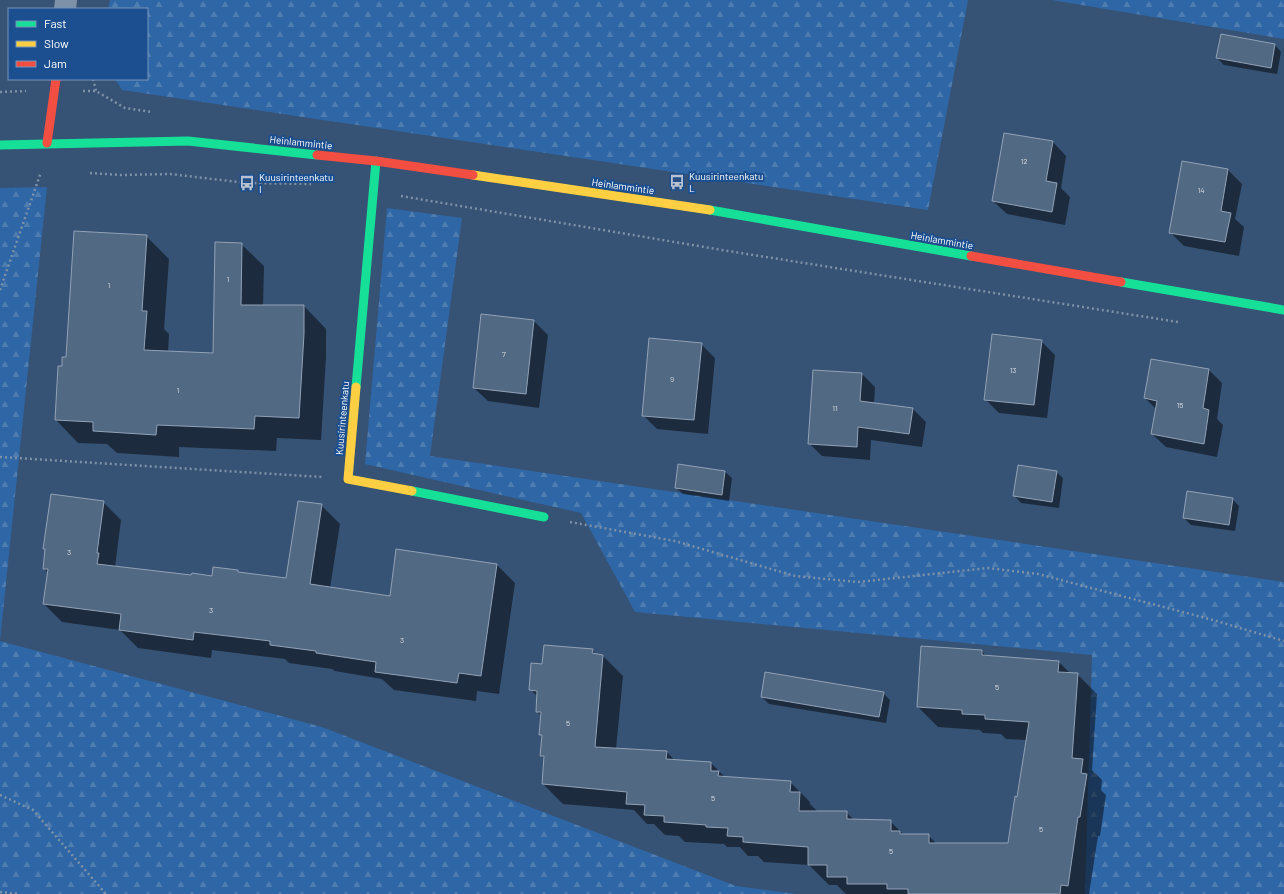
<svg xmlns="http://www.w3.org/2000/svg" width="1284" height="894" viewBox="0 0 1284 894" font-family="Barlow,sans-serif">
	<defs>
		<pattern id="forest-firs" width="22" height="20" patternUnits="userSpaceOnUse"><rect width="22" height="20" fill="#2f66a5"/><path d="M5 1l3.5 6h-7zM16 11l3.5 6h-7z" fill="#4e7db2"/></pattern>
	</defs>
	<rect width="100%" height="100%" fill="#365274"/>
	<path fill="url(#forest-firs)" d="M110,0H968L928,210L122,90L115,79H147V9H108Z
		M1052,0H1284V39Z
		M47,187L0,641L322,727L736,886L797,894H0V188Z
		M387,208L462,218L430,456L1284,582V894H1085L1092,655L635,612L581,513L365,464Z"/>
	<path fill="#0007" d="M1275,45L1281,52L1277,74L1224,65L1217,58Z
		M1053,142L1066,156L1061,188L1070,197L1065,225L1007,214L993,201Z
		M1183,162L1228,170L1242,184L1235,219L1244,227L1239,256L1184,246L1170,232Z
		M146,236L169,259L164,329L169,334L168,352L214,354L241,244L264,266L263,306H304L326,329V357L321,440L277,438L276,451L179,447V457L117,453L107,444L78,443L56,420L58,367H63Z
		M534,321L548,335L539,408L488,401L474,388Z
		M1041,341L1055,355L1047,418L999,413L985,399Z
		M701,344L715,358L708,434L657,429L643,415Z
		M1209,370L1222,383L1217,419L1223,425L1217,457L1166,447L1152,434L1156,409L1145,398Z
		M862,374L875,387L874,404L913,409L926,422L922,447L871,440L870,460L822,456L809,443Z
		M679,465L725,472L732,478L729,501L683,494L676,488Z
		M1056,472L1063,478L1059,508L1021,503L1015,496Z
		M1232,499L1239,506L1235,531L1191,525L1184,518Z
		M103,502L121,520L115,567L192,576L213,577L238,571L240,573L287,579L321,505L340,524L330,588L391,597L497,565L515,583L499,694L477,691L476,701L394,690L382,679L335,671L332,669L289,663L285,659L212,650L211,658L138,648L120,630L62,622L44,604L48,573L44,568L46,550L44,549Z
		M592,650L597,655L603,656L623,676L616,749L667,752L675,761L711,763L725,777L790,782L810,802V804L818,812H846L854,820L890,821L904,835H928L937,844H1009L1018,798L1027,740L1006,739L1001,734L983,733L980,730L938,727L918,707L982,651L987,657L1059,662L1071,674H1077L1097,694L1092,770L1102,780L1101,790L1106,795L1100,836H1098L1089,894H846L837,885H829L809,865L764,862L758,856H748L740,847H727L724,844L685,842L679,836L665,835L654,824H647L634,810L563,804L543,784L545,759L541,755L543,737L540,734L541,716L537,711L538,697L530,689L543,666Z
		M883,693L890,700L886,723L769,704L762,697Z"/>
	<path fill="#526984" stroke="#92a2b6" d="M1221,34L1275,44L1271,68L1216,58Z
		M1004,133L1053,141L1046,181L1057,183L1052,212L992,201Z
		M1182,161L1228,169L1221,211L1231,213L1225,242L1169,233Z
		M74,231L147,235L142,311H147L144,350L213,353L215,242L242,243L241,305H304V334L299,418L255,416L254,429L157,425L156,435L93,431V422L55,420L58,366H62V357H66Z
		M481,314L534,320L526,394L473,388Z
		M992,334L1042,340L1034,405L984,400Z
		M649,338L702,343L694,420L642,416Z
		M1151,359L1209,369L1203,408L1209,410L1204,444L1151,434L1157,401L1144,398Z
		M813,370L862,373L860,401L913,408L909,434L858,427L857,447L808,444Z
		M678,464L725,471L722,495L675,488Z
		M1018,465L1057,471L1052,502L1013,496Z
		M1187,491L1233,498L1229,525L1183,518Z
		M51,494L104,501L97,553H99L97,564L191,575L192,573L212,576L213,567L238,570V572L286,578L298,501L322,504L310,584L390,596L396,549L497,564L481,676L459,673L457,683L375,672L376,662L316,653V651L270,645V641L194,632L193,640L119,630L121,614L43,604L48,569H43L45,549H43Z
		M544,645L593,649L592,653L603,655L595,747L667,751L666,759L711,762V771H719L718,776L791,781L790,792H800L799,811H847V819L891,820V831H900V834H929V843H1008L1015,796L1017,797L1029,722L985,719V715L962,714V710L917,707L921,646L982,650V655L1059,661L1058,672L1078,673L1072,758L1083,759L1081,773L1087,774L1080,817H1078L1068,886L1061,885L1060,894H908V889H887V884H847V877H827V865H808V847L743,842V837L727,836L728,828L706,827V825L664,822V816L644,815L645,805L626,804L627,792L542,784L544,756H540L542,735H539L541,712H536L537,691L529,690L531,663L542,664Z
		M765,672L884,692L879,717L761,697Z"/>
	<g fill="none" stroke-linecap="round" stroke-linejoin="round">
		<path stroke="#7d92a8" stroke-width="2.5" stroke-dasharray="2 3" stroke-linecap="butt" d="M93,79L96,91
			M83,91H96L125,108L151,112
			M0,92L26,91
			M90,173L121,175L170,174L247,183L311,184
			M401,196L728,251L1178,322
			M0,290L41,172
			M0,457L322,477
			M570,522L675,541L795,576L858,582L988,568L1038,574L1213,620L1284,641
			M0,795L33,810L106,894
			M0,892L17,894"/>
		<path stroke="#7d92a8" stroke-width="22" d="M65,9L66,0"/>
		<path stroke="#16e098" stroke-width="9" d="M0,145L188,141L317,155
			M710,210L971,256
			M1121,282L1284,310
			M356,387L376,161
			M412,491L544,517"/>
		<path stroke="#ffcf43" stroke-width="9" d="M473,175L710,210
			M356,387L348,479L412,491"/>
		<path stroke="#f24e42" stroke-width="9" d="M47,143L56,79
			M317,155L376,161L473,175
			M971,256L1121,282"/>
	</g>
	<defs>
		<g id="bus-bare" transform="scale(1.2)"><path d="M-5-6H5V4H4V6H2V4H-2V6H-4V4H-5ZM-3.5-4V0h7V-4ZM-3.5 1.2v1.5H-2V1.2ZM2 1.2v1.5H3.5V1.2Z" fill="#b9c2ce" stroke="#1b4f8f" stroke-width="2.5" paint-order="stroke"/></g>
	</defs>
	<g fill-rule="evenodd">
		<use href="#bus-bare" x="677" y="182"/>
		<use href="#bus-bare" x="247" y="183"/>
	</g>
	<g text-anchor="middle" stroke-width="4" stroke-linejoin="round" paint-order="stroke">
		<g font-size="8" fill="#d4dae0">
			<text x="1024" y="164">12</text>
			<text x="1201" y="193">14</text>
			<text x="228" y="282">1</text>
			<text x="109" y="288">1</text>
			<text x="504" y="357">7</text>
			<text x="1013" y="373">13</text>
			<text x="672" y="382">9</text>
			<text x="178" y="393">1</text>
			<text x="1180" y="408">15</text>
			<text x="835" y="411">11</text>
			<text x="69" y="555">3</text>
			<text x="211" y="613">3</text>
			<text x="402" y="643">3</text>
			<text x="997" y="690">5</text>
			<text x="568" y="726">5</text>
			<text x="713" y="801">5</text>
			<text x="1041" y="832">5</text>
			<text x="891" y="854">5</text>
		</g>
		<g font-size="10" fill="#fff" stroke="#1b4f8f">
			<text transform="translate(301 142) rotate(6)" y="4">Heinlammintie</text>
			<text transform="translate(623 186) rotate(8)" y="4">Heinlammintie</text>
			<text transform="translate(942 240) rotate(10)" y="4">Heinlammintie</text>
			<text transform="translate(342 418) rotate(-85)" y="4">Kuusirinteenkatu</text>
		</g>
		<g font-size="10" fill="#fff" stroke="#1b4f8f" text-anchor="start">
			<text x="689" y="180">Kuusirinteenkatu<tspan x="689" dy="12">L</tspan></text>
			<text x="259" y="181">Kuusirinteenkatu<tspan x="259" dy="12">I</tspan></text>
		</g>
	</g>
	<rect x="8" y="8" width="140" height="72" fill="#1b4f8f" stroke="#7695bc"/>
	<rect x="16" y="21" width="20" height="6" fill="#16e098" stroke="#7695bc"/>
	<text x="44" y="28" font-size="12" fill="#ffffff">Fast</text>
	<rect x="16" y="41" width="20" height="6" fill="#ffcf43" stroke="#7695bc"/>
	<text x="44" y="48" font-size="12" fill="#ffffff">Slow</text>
	<rect x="16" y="61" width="20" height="6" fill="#f24e42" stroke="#7695bc"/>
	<text x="44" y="68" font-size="12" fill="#ffffff">Jam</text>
</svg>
